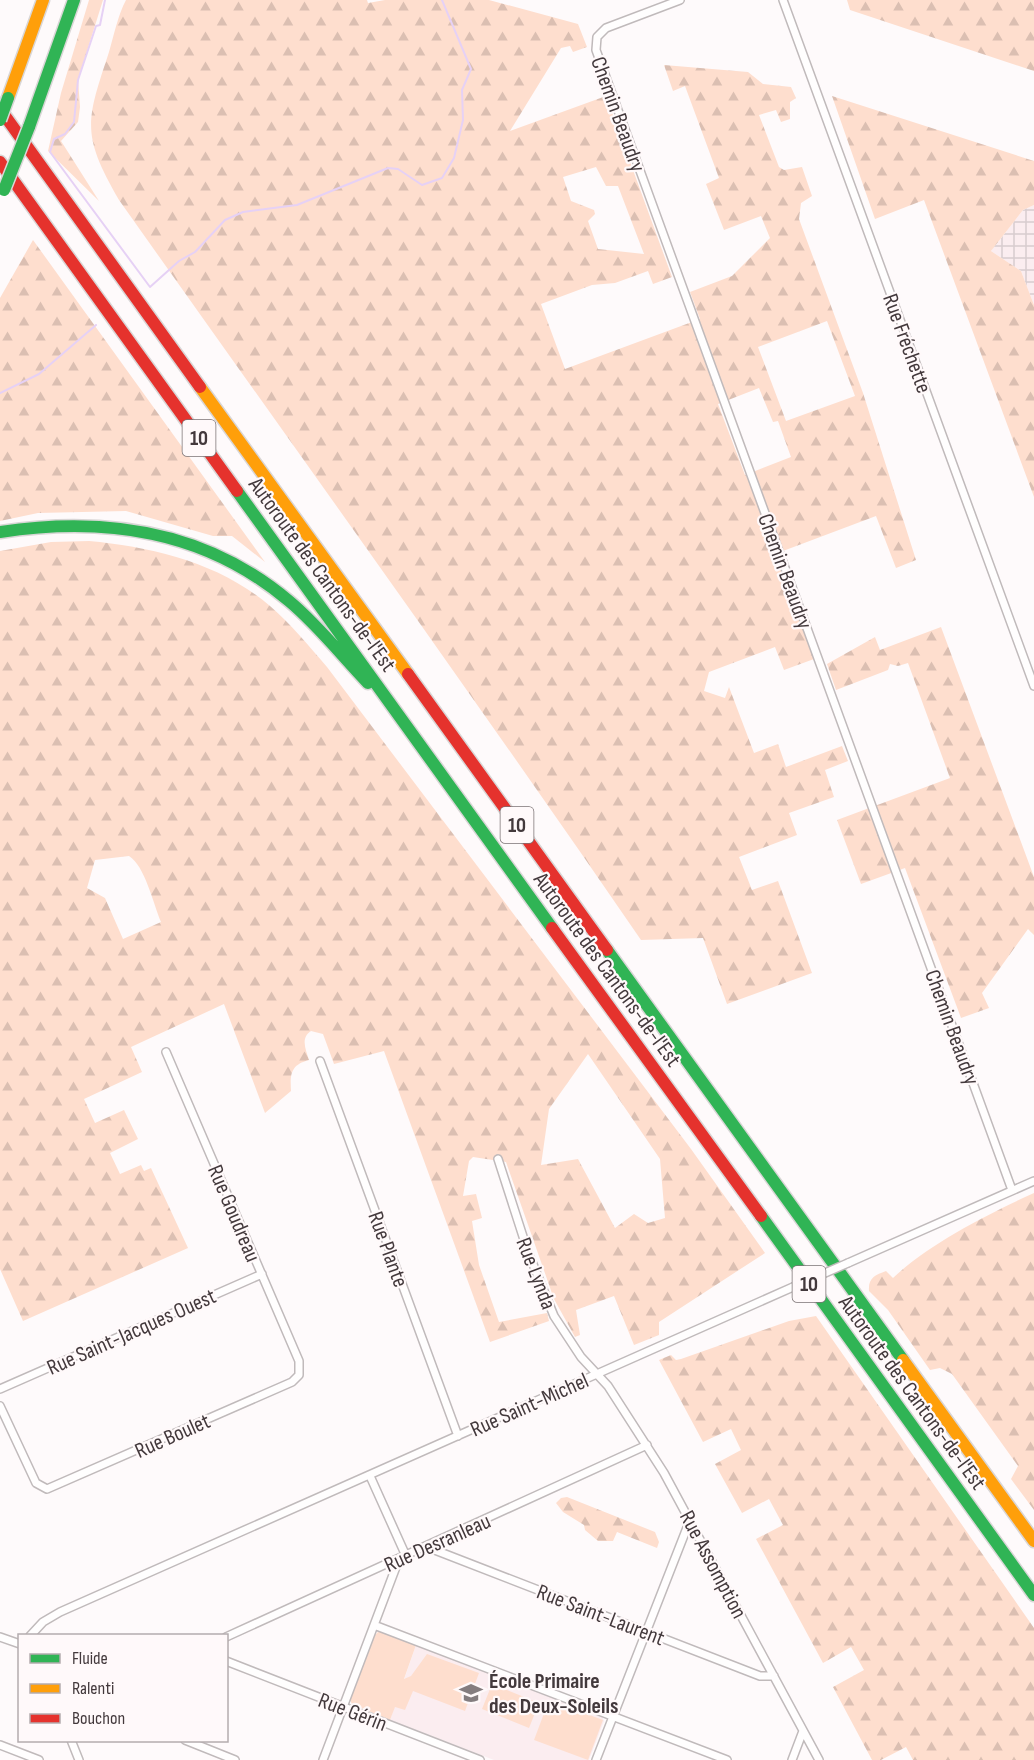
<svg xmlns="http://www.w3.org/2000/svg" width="1034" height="1760" viewBox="0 0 1034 1760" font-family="'Sofia Sans Condensed',sans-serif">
	<defs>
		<pattern id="industrial-grid" width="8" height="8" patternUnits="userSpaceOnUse" patternTransform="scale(1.5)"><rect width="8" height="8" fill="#fbedf0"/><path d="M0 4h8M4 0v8" fill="none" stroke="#d8cccf"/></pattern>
		<pattern id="forest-firs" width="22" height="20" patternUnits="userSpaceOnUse" patternTransform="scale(1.5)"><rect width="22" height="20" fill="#fedece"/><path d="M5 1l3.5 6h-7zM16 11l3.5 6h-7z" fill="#dbbfb2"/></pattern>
	</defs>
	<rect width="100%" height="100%" fill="#fefafb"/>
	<path fill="#fbedf0" d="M416,1645L602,1716L604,1721L589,1760H494L390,1720Z"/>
	<path fill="url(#industrial-grid)" d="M1034,205V305L1021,271L991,251L1023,210Z"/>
	<path fill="#fedece" d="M379,1631L416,1645L404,1679L411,1676L427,1654L479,1673L465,1711L413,1691L405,1710L395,1707L390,1720L352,1704L350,1700L375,1635Z
		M492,1684L539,1703L529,1728L482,1709Z
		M549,1700L603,1720L588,1760L534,1740Z"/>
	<path fill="url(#forest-firs)" fill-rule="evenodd" d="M89,0H103L78,80L80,107L78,122L61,141L99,201L48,151L61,93Z
		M126,0H367L368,3L385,0H489L578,24L587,47L573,52L570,46L561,48L510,131L606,96L672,277L653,284L648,271L615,283L592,285L541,304L565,369L700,319L690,292L732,276L770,238L761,216L724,230L706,184L719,178L685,86L673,91L664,65L748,72L763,84L791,87L796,98L790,102V119L781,122L776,110L759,115L779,167L784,170L802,167L812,196L801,203L799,219L863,393L916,560L896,568L876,516L775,554L814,659L784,670L775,647L709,672L704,691L725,698L729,687L754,753L778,744L786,767L842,746L848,761L825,770L834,797L789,813L797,835L739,857L752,890L778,881L812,973L727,1004L703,938L641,940C470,691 293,446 119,200C81,134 86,122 109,52C114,35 118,15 126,0ZM596,167L606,186H618L644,254L598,249L588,221L595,214L594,210L571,201L563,177ZM827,321L855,396L786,421L758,347ZM759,388L773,422L778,421L791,457L745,475L718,404Z
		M847,0H1034V71L850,10Z
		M832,96L1034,161V205L1023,210L991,251L1021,271L1034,305V497L924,200L875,219Z
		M33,240L265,562L232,536H213L126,511L38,513L0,521V298Z
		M89,541C153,547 220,563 270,606C291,624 309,646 327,667L691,1149L765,1253L659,1322V1335L634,1345L614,1296L576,1310L580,1335L575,1337L554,1299L506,1162L473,1157L469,1161L463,1196L476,1194L482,1218L472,1221L479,1265L499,1322L547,1313L549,1321L490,1342L384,1051L334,1064L323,1034L311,1031C300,1038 306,1050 309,1060C291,1065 290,1073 291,1091L265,1113L224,1004L131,1047L142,1072L84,1099L95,1123L124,1110L138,1139L110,1153L120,1174L141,1165L144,1171L151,1168L188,1248L23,1321L0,1269V551L51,542ZM129,856C145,866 153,903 161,922L123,939L105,898L87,888L95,860ZM588,1054L660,1159L665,1218L648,1223L634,1214L615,1228L578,1159L541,1165L549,1109Z
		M941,627L1034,877V935L1028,929L982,993L989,1008L961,1018L905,868L861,884L837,820L950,778L908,663L898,666L890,664L888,670L836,690L827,664L875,637L880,650Z
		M1034,1193V1510L1011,1479L1018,1466L952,1374L940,1368L930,1370L888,1310L869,1291C868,1278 875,1275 886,1271L893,1278C930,1243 988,1214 1034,1193Z
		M816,1316L1034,1628V1760H913L906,1747L881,1760H872L833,1687L864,1670L851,1647L823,1663L756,1539L783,1525L769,1499L742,1513L715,1464L741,1450L731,1429L703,1442L659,1360L671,1355L676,1360L681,1359L789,1321Z
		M567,1497L655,1532L659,1542L657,1548L617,1532L613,1541H598L585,1530L584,1525L563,1512L556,1503L561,1498Z"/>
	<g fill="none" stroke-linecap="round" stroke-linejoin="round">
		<path stroke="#e6d1f5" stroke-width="2" d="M105,0L100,25L96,26L78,80L74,122L65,134L54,139L50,152L150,287L179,261L195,252L225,220L243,212L297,205L388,168L398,169L422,185L442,178L454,158L463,120L462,90L471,69L442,0
			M0,393L39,374L96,325"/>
		<g stroke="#c0babb" stroke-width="10">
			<path id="street" d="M680,0L606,28L597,37L596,50L1012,1190
				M783,0L1034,686
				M320,1061L458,1436
				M498,1159L528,1252L554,1316L581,1357L608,1386L664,1473L819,1760
				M848,1263L1034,1181
				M0,1389L262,1274
				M0,1406L36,1483L47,1489L292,1382L299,1375V1361L166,1052
				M370,1476L406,1556
				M427,1547L760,1676H774
				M374,1625L727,1760
				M30,1636L43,1622L60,1612L793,1287
				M0,1637L20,1644
				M226,1637L647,1445
				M226,1661L480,1760
				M71,1740L79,1760
				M185,1740L235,1760
				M0,1745L39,1760
				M323,1760L399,1559
				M596,1760L690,1520
				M792,1760L803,1731"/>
		</g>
		<g stroke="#d9d6d6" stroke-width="15">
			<path id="fast" d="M29,127L74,0
				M237,491L552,928
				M0,532C105,516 205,530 289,601C318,625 342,656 368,683
				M607,950L903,1360
				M761,1216L1034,1595"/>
		</g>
		<g stroke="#d9d6d6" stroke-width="15">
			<path id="slow" d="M8,98L43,0
				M200,387L408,674
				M903,1360L1034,1541"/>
		</g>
		<g stroke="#d9d6d6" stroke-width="15">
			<path id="jam" d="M0,109L200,387
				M0,162L237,491
				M408,674L607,950
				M552,928L761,1216"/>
		</g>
		<use href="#street" stroke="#fffefe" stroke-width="7"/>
		<use href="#fast" stroke="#30b455" stroke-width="12"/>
		<use href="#slow" stroke="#ff9f0a" stroke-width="12"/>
		<use href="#jam" stroke="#e5322d" stroke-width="12"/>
		<g stroke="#c0babb" stroke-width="10" stroke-linecap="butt">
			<path id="street-bridge" d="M793,1287L848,1263"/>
		</g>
		<g stroke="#d9d6d6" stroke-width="15" stroke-linecap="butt">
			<path id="fast-bridge" d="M0,120L8,98
				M4,190L29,127"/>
		</g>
		<use href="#street-bridge" stroke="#fffefe" stroke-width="7"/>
		<use href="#fast-bridge" stroke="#30b455" stroke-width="12"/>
	</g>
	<defs>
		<g id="school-bare" transform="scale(1.8)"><path d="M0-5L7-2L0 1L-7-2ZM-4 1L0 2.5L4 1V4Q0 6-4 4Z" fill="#847d7f" stroke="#fff9fa" stroke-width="2.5" paint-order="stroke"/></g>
	</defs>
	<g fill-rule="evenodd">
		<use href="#school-bare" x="471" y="1693"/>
	</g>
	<g text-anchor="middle" stroke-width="4.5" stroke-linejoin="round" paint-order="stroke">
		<g fill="#fff9fa" stroke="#7b7375" stroke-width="1.5">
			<rect x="182.5" y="420" width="33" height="36" rx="4.5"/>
			<rect x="500.5" y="807" width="33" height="36" rx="4.5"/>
			<rect x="792.5" y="1266" width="33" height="36" rx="4.5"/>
		</g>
		<g font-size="21" font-weight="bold" fill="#43393c">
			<text x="199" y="445">10</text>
			<text x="517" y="832">10</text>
			<text x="809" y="1291">10</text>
		</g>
		<g font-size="22" fill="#43393c" stroke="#fff9fa">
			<text transform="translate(619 114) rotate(70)" y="8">Chemin Beaudry</text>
			<text transform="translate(908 343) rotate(70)" y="8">Rue Fréchette</text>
			<text transform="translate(786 571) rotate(70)" y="8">Chemin Beaudry</text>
			<text transform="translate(323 574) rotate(54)" y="8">Autoroute des Cantons-de-l'Est</text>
			<text transform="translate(608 969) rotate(54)" y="8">Autoroute des Cantons-de-l'Est</text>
			<text transform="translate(953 1027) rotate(70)" y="8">Chemin Beaudry</text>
			<text transform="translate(235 1213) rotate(67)" y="8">Rue Goudreau</text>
			<text transform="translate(389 1249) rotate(70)" y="8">Rue Plante</text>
			<text transform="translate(537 1273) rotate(69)" y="8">Rue Lynda</text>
			<text transform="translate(131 1331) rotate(-24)" y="8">Rue Saint-Jacques Ouest</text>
			<text transform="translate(913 1392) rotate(54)" y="8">Autoroute des Cantons-de-l'Est</text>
			<text transform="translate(529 1404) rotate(-24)" y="8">Rue Saint-Michel</text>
			<text transform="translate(172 1435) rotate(-24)" y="8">Rue Boulet</text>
			<text transform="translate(437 1542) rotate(-24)" y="8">Rue Desranleau</text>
			<text transform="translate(714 1564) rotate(62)" y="8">Rue Assomption</text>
			<text transform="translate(601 1614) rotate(21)" y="8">Rue Saint-Laurent</text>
			<text transform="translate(353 1711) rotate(21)" y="8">Rue Gérin</text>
		</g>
		<g font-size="22" font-weight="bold" fill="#43393c" stroke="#fff9fa" text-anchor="start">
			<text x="489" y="1688">École Primaire<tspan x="489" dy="25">des Deux-Soleils</tspan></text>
		</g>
	</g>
	<rect x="18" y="1634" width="210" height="108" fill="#fff9fa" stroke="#b4acae" stroke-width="1.5"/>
	<rect x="30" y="1654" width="30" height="9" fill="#30b455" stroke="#b4acae" stroke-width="1.5"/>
	<text x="72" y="1664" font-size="18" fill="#43393c">Fluide</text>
	<rect x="30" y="1684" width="30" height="9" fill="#ff9f0a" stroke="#b4acae" stroke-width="1.5"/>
	<text x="72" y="1694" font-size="18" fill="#43393c">Ralenti</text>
	<rect x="30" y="1714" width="30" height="9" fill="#e5322d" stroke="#b4acae" stroke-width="1.5"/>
	<text x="72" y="1724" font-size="18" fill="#43393c">Bouchon</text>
</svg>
